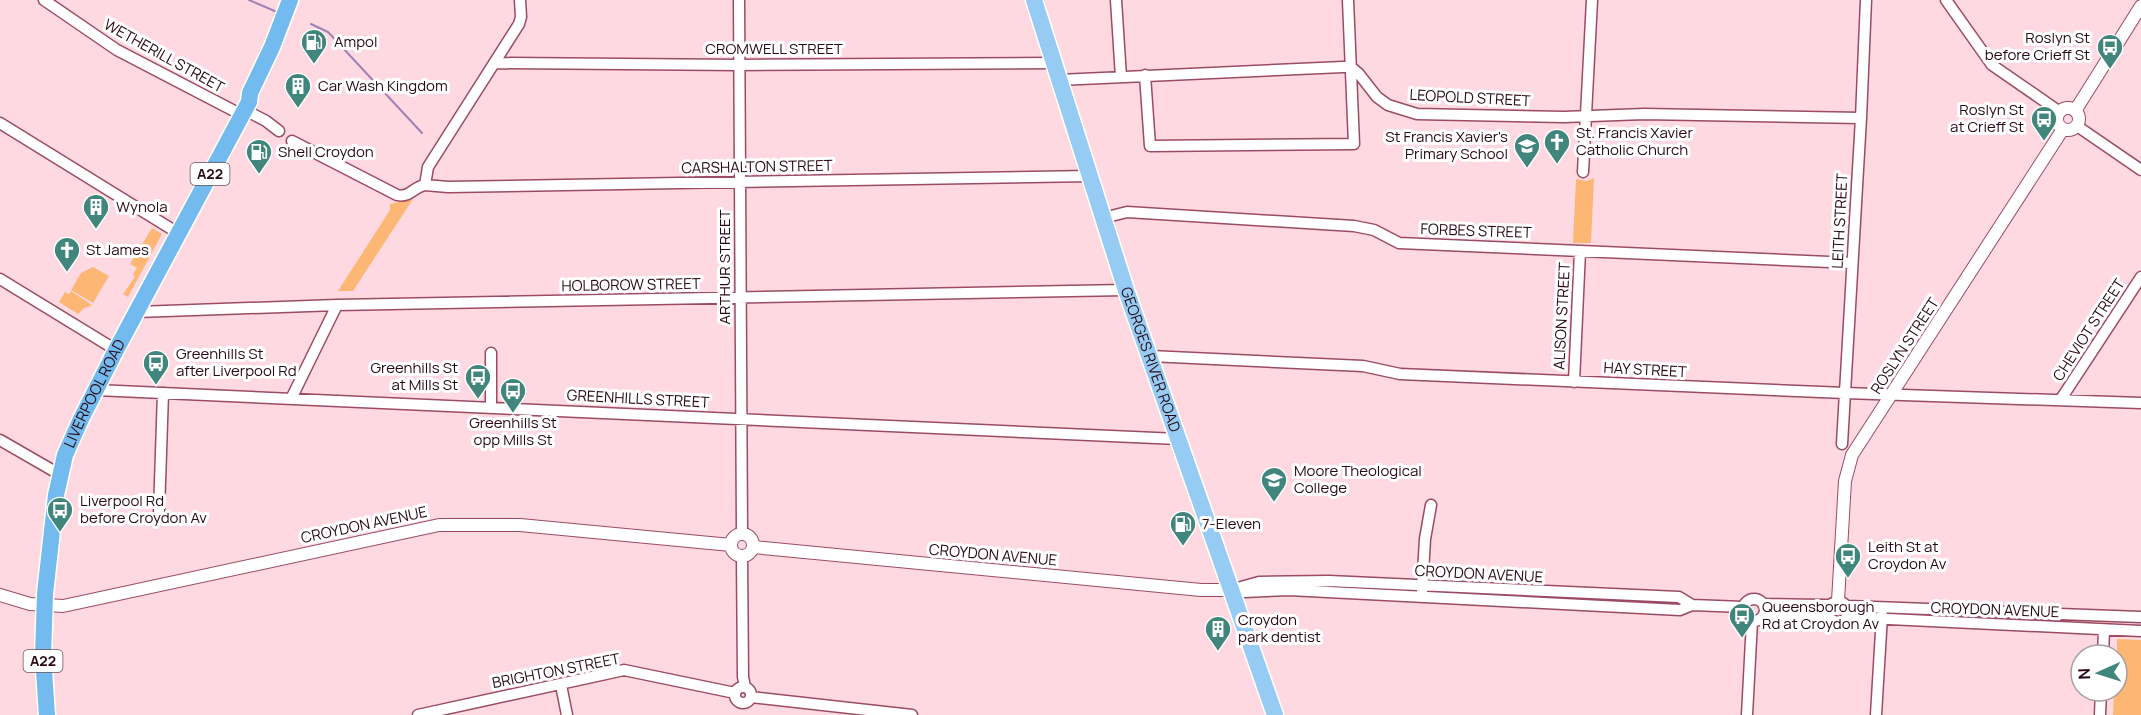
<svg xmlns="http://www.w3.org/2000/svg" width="2141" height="715" viewBox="0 0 2141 715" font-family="Manrope,sans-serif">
	<rect width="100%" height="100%" fill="#fed9e1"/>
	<path fill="#fdb774" d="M1594,178L1591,243H1573L1576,179L1587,181Z
		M413,199L353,291H338L390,210V204Z
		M152,228L162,234L128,297L123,294L135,277L133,274L137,268L130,264Z
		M93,267L109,276L93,303L71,290L81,273Z
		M71,291L92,305L91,306L84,308L78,314L59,302L65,292L69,294Z
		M2117,639L2141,640V715H2113L2114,691H2117Z"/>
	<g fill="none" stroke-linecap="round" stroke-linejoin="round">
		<path stroke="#a082b5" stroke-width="2" d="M249,0L277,12
			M311,24L328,32L422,133"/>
		<g stroke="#9b4c62" stroke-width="13">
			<path id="minor" d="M44,0L117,50L242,115
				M739,0L742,534
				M1116,0L1121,77
				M1946,0L1992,65L2060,112
				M494,63L739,65L1054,63
				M1145,75L1150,146L1354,144L1348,0
				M1059,80L1343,67H1351L1359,74L1377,97L1388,105L1417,114L1564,117L1644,114L1861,118
				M245,110L266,121L279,131
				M0,123L178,233
				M2077,126L2141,170
				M292,141L397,195C410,198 413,187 425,185
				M1583,172L1592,0
				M425,185L448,187L1090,176
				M425,185L428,167L519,24L521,17L520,0
				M1103,218L1127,212L1354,226L1374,230L1399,243L1852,263
				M0,279L116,350
				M137,312L337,305L1126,290
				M491,353V407
				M1150,356L1363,366L1400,374L1845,393L2141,403
				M1574,382L1580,251
				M96,390L1178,439
				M291,399L337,305
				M2061,399L2141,277
				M0,440L59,474
				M1842,444L1861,118L1866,0
				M159,512L163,393
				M742,556L743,677L745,687
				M1234,589L1259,582L1329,581L1679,597L1692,605
				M1231,590L1244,592L1289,590L1680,610L1692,605L1743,607
				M1422,591L1425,539L1431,505
				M1743 610a11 11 0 1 1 22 0a11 11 0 1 1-22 0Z
				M1764,604L1820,605H1829L1838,601C1851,604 1852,618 1839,623L1830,619L1827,610L1829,605
				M1848,606L2141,617
				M1764,614L1828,617
				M1847,617L2141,631
				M2103,655L2104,630
				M561,685L567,715
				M735 695a8 8 0 1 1 16 0a8 8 0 1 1-16 0Z
				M751,697L912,715
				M418,715L624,670L735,693
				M1747,715L1752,621
				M1876,715L1882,615
				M2100,715L2101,691"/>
		</g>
		<g stroke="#9b4c62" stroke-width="14">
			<path id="tertiary" d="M2057 119a11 11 0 1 1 22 0a11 11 0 1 1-22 0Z
				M2075,111L2141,6
				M731 545a11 11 0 1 1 22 0a11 11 0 1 1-22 0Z
				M753,547L1201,590H1231
				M0,595L30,604L63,606L439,525H520L731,545
				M1838,601L1845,481L1852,455L2063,129"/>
		</g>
		<g stroke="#fff" stroke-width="19">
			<g id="primary">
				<path id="s1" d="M1034,0L1126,290L1275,715"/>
			</g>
		</g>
		<g stroke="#fff" stroke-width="19">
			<g id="trunk">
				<path id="s2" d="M47,715L43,656L45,594L56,495L65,455L81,419L116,350L249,102L250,93L272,47L290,0"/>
			</g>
		</g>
		<use href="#minor" stroke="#fff" stroke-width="10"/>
		<use href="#tertiary" stroke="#fff" stroke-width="12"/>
		<use href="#primary" stroke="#96cbf3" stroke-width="16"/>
		<use href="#trunk" stroke="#73baef" stroke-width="16"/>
	</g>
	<defs>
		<g id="fuel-pin" transform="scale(1.35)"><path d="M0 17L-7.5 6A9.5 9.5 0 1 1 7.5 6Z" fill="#41867c" stroke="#fff"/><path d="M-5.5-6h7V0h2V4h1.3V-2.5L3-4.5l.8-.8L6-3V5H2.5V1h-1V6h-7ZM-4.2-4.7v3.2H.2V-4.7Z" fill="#fff"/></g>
		<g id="bus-pin" transform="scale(1.35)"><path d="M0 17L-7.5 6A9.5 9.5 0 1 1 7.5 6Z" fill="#41867c" stroke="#fff"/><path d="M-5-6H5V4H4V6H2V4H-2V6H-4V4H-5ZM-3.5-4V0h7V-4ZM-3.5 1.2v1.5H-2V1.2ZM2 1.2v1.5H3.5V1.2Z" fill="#fff"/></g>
		<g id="building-pin" transform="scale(1.35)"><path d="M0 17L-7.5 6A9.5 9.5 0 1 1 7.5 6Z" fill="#41867c" stroke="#fff"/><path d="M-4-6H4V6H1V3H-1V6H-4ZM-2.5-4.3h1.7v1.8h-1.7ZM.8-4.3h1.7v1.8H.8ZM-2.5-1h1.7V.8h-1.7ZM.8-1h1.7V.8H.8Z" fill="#fff"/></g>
		<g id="church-pin" transform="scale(1.35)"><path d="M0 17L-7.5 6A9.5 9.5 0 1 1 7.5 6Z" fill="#41867c" stroke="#fff"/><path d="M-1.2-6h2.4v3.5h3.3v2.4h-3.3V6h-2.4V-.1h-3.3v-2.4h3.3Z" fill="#fff"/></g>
		<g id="school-pin" transform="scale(1.35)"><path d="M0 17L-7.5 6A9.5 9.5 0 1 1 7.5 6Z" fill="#41867c" stroke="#fff"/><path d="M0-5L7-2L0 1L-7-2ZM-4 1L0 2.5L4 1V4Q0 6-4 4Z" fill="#fff"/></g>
	</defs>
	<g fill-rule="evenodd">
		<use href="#fuel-pin" x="314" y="42"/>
		<use href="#bus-pin" x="2110" y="47"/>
		<use href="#building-pin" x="298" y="86"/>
		<use href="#bus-pin" x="2044" y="119"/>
		<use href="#church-pin" x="1557" y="142"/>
		<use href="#school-pin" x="1527" y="146"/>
		<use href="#fuel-pin" x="259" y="152"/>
		<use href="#building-pin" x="96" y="207"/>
		<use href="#church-pin" x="67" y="250"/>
		<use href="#bus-pin" x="156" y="363"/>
		<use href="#bus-pin" x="478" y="377"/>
		<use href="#bus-pin" x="513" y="391"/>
		<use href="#school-pin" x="1274" y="480"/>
		<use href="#bus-pin" x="60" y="510"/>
		<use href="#fuel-pin" x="1183" y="524"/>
		<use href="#bus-pin" x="1848" y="556"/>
		<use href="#bus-pin" x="1742" y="616"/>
		<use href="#building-pin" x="1218" y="629"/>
	</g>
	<g text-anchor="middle" stroke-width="6" stroke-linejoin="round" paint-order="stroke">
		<g fill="#fff" stroke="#69535a" stroke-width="1.5">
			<rect x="190.5" y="163" width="39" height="22" rx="4.5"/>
			<rect x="23.5" y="650" width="39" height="22" rx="4.5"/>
		</g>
		<g font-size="14" font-weight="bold" fill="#290913">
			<text x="210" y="179">A22</text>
			<text x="43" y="666">A22</text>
		</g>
		<g font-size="15" fill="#290913" stroke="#fff" text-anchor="start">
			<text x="2090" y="43" text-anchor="end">Roslyn St<tspan x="2090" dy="17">before Crieff St</tspan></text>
			<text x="334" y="47">Ampol</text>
			<text x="318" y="91">Car Wash Kingdom</text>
			<text x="2024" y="115" text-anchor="end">Roslyn St<tspan x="2024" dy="17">at Crieff St</tspan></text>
			<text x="1576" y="138">St. Francis Xavier<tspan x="1576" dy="17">Catholic Church</tspan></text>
			<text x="1508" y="142" text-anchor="end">St Francis Xavier's<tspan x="1508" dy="17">Primary School</tspan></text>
			<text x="278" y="157">Shell Croydon</text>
			<text x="116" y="212">Wynola</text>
			<text x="86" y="255">St James</text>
			<text x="176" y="359">Greenhills St<tspan x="176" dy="17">after Liverpool Rd</tspan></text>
			<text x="458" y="373" text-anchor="end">Greenhills St<tspan x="458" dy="17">at Mills St</tspan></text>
			<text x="513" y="428" text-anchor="middle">Greenhills St<tspan x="513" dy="17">opp Mills St</tspan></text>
			<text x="1294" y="476">Moore Theological<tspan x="1294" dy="17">College</tspan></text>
			<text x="80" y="506">Liverpool Rd<tspan x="80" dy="17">before Croydon Av</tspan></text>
			<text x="1202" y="529">7-Eleven</text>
			<text x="1868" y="552">Leith St at<tspan x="1868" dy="17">Croydon Av</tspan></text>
			<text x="1762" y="612">Queensborough<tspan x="1762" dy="17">Rd at Croydon Av</tspan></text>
			<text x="1238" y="625">Croydon<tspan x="1238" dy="17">park dentist</tspan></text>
		</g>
		<g font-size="15" fill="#290913" stroke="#fff">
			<text x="774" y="54">CROMWELL STREET</text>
			<text transform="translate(164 56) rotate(29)" y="5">WETHERILL STREET</text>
			<text transform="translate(1470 98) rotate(3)" y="5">LEOPOLD STREET</text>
			<text transform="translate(757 167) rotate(-1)" y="5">CARSHALTON STREET</text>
			<text transform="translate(1840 221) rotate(-87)" y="5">LEITH STREET</text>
			<text transform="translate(1476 231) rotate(2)" y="5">FORBES STREET</text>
			<text transform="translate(725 267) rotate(-90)" y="5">ARTHUR STREET</text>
			<text transform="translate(631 285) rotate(-1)" y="5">HOLBOROW STREET</text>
			<text transform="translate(1562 316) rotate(-87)" y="5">ALISON STREET</text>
			<text transform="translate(2089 330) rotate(-57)" y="5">CHEVIOT STREET</text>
			<text transform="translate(1905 346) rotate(-57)" y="5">ROSLYN STREET</text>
			<text dy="5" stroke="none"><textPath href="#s1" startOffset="378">GEORGES RIVER ROAD</textPath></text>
			<text transform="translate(1645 370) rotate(3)" y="5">HAY STREET</text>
			<text dy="5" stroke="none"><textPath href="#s2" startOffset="330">LIVERPOOL ROAD</textPath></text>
			<text transform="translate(638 399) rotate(3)" y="5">GREENHILLS STREET</text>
			<text transform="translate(364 525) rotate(-12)" y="5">CROYDON AVENUE</text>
			<text transform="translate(993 555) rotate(5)" y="5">CROYDON AVENUE</text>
			<text transform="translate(1479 574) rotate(3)" y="5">CROYDON AVENUE</text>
			<text transform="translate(1995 610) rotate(2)" y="5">CROYDON AVENUE</text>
			<text transform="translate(556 671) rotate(-11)" y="5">BRIGHTON STREET</text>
		</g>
	</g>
	<g transform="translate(2099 673) rotate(267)"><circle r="28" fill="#ffffff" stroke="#a99da1" stroke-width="1.5"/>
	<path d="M0-4.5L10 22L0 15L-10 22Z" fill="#41867c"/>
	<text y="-9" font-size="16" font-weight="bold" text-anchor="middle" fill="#290913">N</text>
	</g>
</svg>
